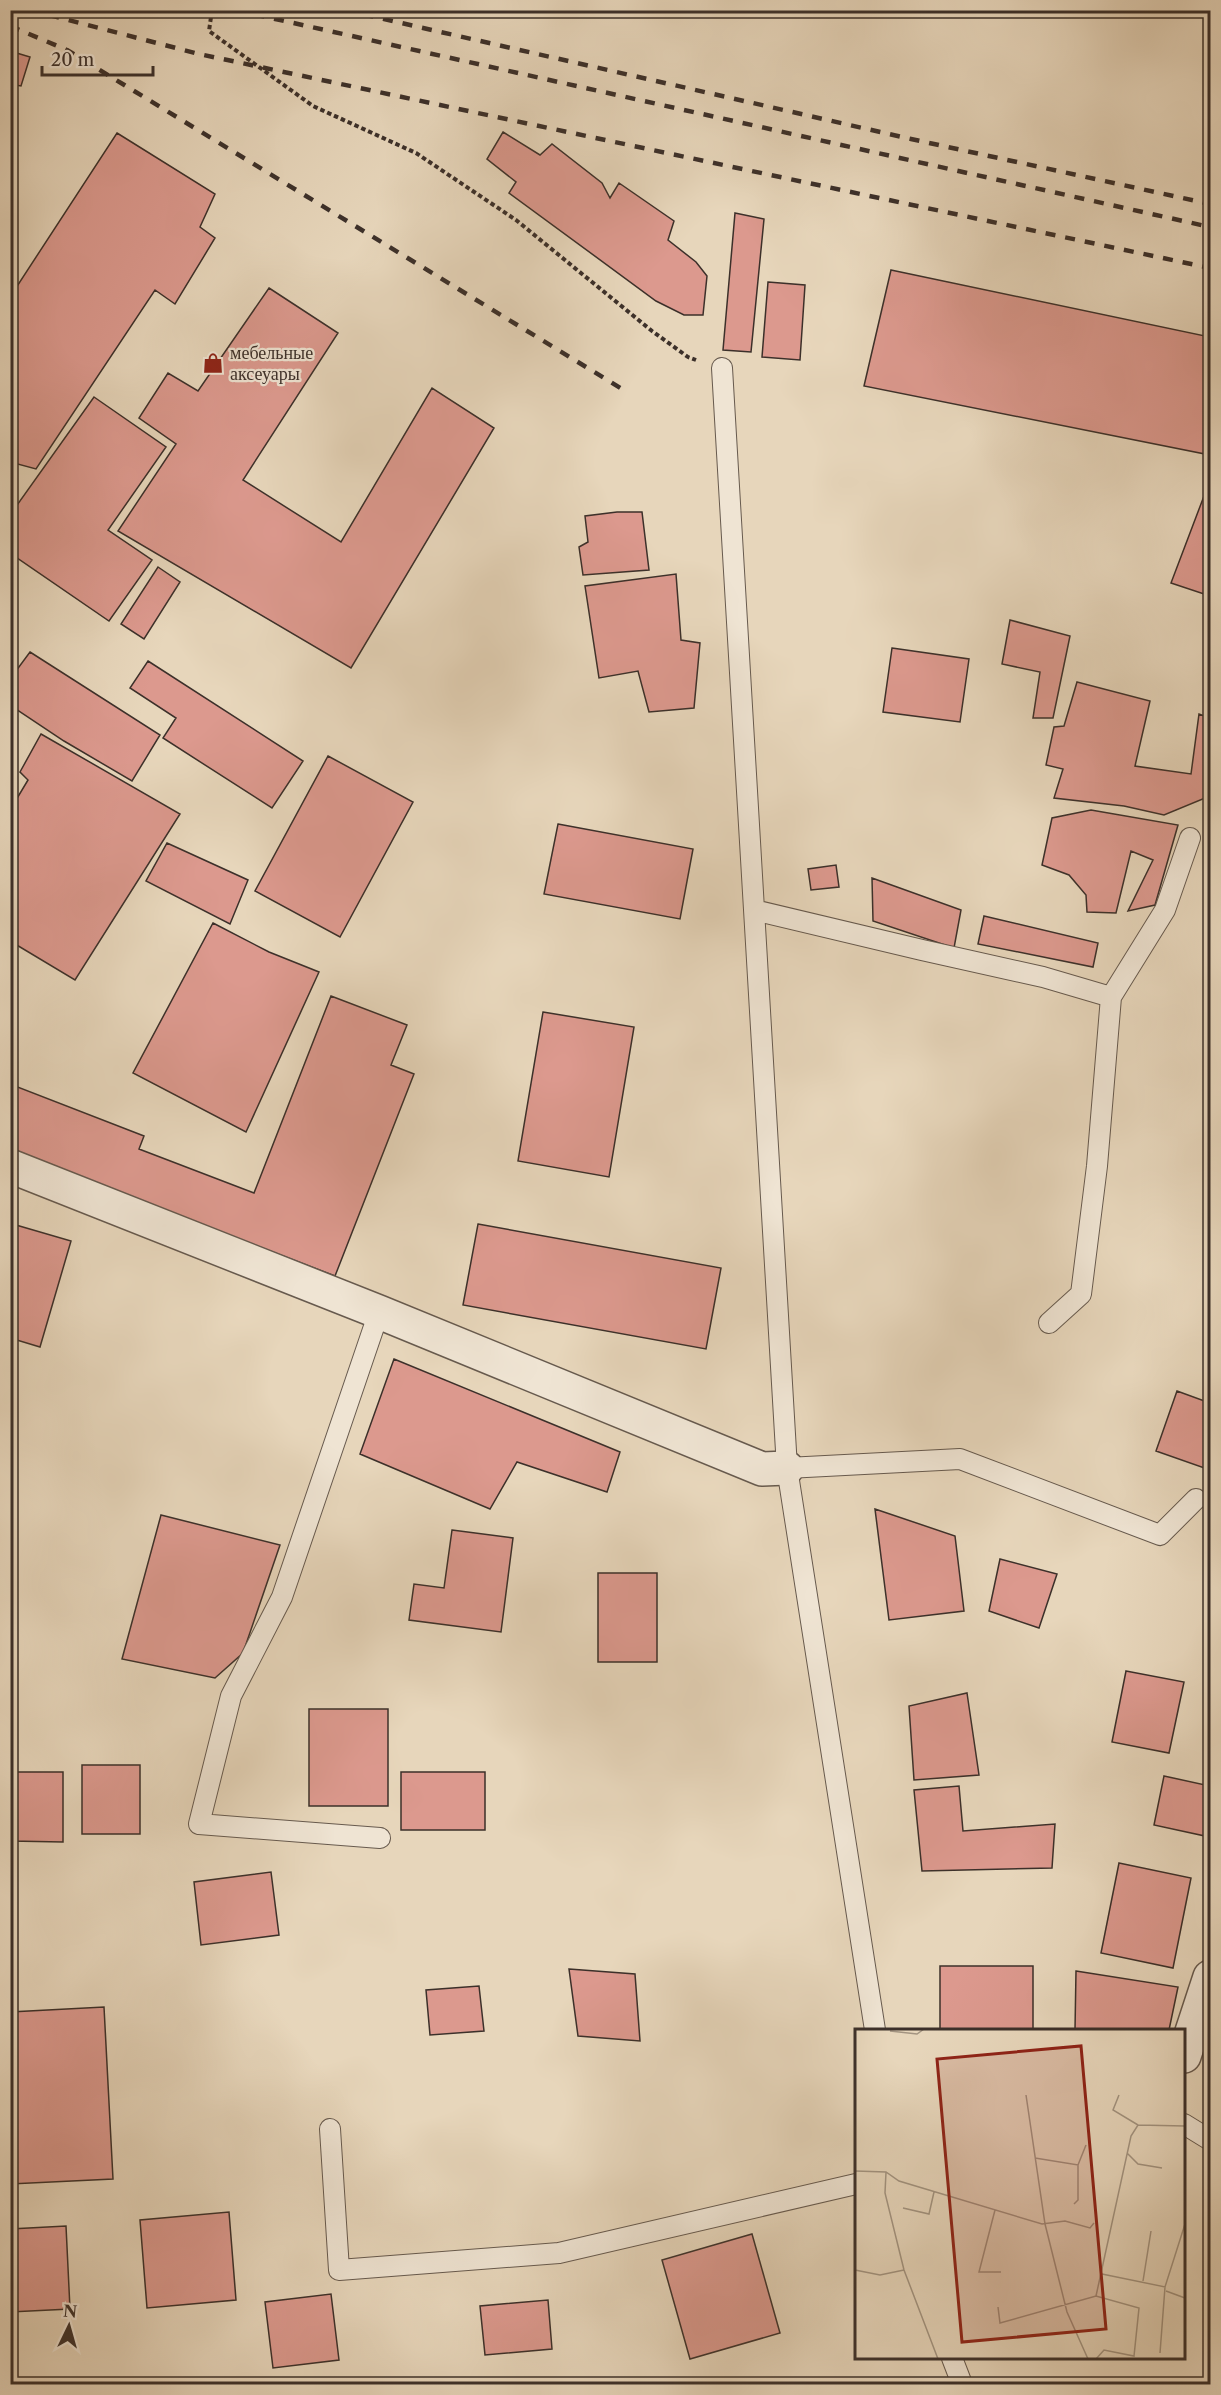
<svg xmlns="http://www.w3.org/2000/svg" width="1221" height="2395" viewBox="0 0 1221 2395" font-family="'Libre Caslon Text',serif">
	<rect width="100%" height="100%" fill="#e7d6bb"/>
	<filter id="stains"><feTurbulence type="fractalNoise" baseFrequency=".00333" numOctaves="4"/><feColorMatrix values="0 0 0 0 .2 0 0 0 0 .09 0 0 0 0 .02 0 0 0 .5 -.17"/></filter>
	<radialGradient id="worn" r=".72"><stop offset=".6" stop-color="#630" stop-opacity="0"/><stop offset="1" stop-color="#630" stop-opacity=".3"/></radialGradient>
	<path fill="#dc998e" stroke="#3c302a" stroke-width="1.5" d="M10,51L30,57L21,86L10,84Z
		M503,132L540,155L552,144L602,183L610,198L619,183L674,221L668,240L696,262L707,276L703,315H684L656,301L509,193L516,182L487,159Z
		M117,133L215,194L200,227L215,238L175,304L155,290L36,469L10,462V297Z
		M735,213L764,219L751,352L723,350Z
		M891,270L1210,337V455L864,386Z
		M768,282L805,285L800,360L762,357Z
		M269,288L338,333L243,480L341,542L432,388L494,428L351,668L118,531L176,444L139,418L168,373L198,391Z
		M94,397L166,447L108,530L152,560L109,621L10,553V515Z
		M1204,496L1210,499V596L1171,583Z
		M617,512H642L649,570L583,575L579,547L588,542L585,516Z
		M158,567L180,582L144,639L121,624Z
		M676,574L681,640L700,643L694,708L649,712L638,671L599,678L585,586Z
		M1010,620L1070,636L1053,718H1033L1040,672L1002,664Z
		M892,648L969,659L960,722L883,712Z
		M30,652L160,735L132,781L64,741L10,705V679Z
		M148,661L303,761L272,808L163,738L176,718L130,688Z
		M1077,682L1150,701L1135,766L1191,774L1199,714L1210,718V796L1164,815L1124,806L1054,798L1063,769L1046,765L1054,727L1064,726Z
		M41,734L180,814L75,980L10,941V833L13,829V805L28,780L20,772Z
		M328,756L413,802L340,937L255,891Z
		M1091,810L1178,825L1155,905L1128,911L1153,860L1131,851L1116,913L1087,912L1086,895L1069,875L1042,865L1052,818Z
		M558,824L693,849L680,919L544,894Z
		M167,843L248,880L230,924L146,881Z
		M836,865L839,887L811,890L808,869Z
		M872,878L961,910L954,948L873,921Z
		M984,916L1098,943L1093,967L978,944Z
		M213,923L269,952L319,972L246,1132L133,1073Z
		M331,996L407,1025L391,1065L414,1074L335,1276L10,1151V1084L144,1136L139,1149L254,1193Z
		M543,1012L634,1027L609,1177L518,1161Z
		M478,1224L721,1268L706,1349L463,1305Z
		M16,1225L71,1241L40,1347L10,1338V1243Z
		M394,1359L620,1452L607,1492L517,1462L490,1509L360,1454Z
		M1177,1391L1210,1403V1470L1156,1451Z
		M875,1509L955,1536L964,1611L889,1620Z
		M161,1515L280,1545L243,1653L215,1678L122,1659Z
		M452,1530L513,1538L501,1632L409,1620L414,1584L444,1588Z
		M1000,1559L1057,1574L1039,1628L989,1611Z
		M598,1573H657V1662H598Z
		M1126,1671L1184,1682L1169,1753L1112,1742Z
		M967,1693L979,1775L914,1780L909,1706Z
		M309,1709H388V1806H309Z
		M82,1765H140V1834H82Z
		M10,1772H63V1842L10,1841Z
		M401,1772H485V1830H401Z
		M1164,1776L1210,1786V1808L1205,1836L1154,1825Z
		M959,1786L963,1831L1055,1824L1052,1868L922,1871L914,1790Z
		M1119,1863L1191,1878L1173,1968L1101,1953Z
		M271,1872L279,1935L201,1945L194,1882Z
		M940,1966H1033V2030H940Z
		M569,1969L635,1974L640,2041L578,2036Z
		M1076,1971L1178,1987L1169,2030H1075Z
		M479,1986L484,2031L430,2035L426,1990Z
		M104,2007L113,2179L10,2184V2012Z
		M229,2212L236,2300L147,2308L140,2220Z
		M66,2226L70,2309L10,2312V2229Z
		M752,2234L780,2333L690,2359L662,2260Z
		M331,2294L339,2360L273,2368L265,2302Z
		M548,2300L552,2349L485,2355L480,2306Z"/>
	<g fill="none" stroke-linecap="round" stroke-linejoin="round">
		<g stroke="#675a4e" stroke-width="22">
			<path id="service" d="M722,368L787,1468L875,2030
				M754,910L922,950L1043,977L1111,997L1165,910L1190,838
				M379,1312L282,1597L231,1696L199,1824L380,1838
				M1049,1323L1081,1294L1097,1166L1111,997
				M787,1468L960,1459L1160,1535L1196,1499
				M1184,2124L1210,2140
				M330,2129L339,2270L559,2253L856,2184
				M952,2358L962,2384"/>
		</g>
		<g stroke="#675a4e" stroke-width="36">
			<path id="minor" d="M10,1166L379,1312L762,1469L787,1468
				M1184,2056L1210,1977"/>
		</g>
		<path stroke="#3c302a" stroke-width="4" stroke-dasharray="4.5 3" stroke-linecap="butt" d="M212,10L209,31L313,106L416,153L516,220L652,331L688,357L696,360"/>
		<use href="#service" stroke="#efe4d3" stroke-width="20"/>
		<use href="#minor" stroke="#efe4d3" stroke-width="33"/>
		<path stroke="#3c302a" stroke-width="4.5" stroke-dasharray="10 10" stroke-linecap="butt" d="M30,10L199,54L1210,268
			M235,10L1210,227
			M344,10L911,139L1210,204
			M10,26L67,50L627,392"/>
	</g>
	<defs>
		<g id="shop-bare" transform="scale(1.62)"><path d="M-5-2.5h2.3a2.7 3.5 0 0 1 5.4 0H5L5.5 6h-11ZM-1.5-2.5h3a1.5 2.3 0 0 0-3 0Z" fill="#8f2418" stroke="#efe4d3" stroke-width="2.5" paint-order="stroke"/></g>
	</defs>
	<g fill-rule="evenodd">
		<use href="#shop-bare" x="213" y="363"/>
	</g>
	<g text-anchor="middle" stroke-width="4.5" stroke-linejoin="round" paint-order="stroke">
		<g font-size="18" fill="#3c302a" stroke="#efe4d3" text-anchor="start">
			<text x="230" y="359">мебельные<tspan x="230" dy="21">аксеуары</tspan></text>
		</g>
	</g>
	<g transform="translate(855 2029)">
		<rect width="330" height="330" fill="#e7d6bb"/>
		<path fill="none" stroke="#a39481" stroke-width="1.5" d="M35,2L62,5L69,0M171,66L190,195L212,283L233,330M264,66L258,81L283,96M272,124L283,135L307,139M180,129L223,136L231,116M0,142L31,143L44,152L187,195L210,192L235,199L239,194M31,143L30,164L49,241L83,330M219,175L223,171V136M48,179L74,185L79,163M140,181L124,243H146M0,241L25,246L49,241M247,245L310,258L330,195M288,252L296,202M311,262L330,269M241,267L276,107L283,96L330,97M143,278L145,294L241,267L284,279L279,327L249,321L241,330M305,324L310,258"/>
		<path fill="#8f2418" fill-opacity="0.15" stroke="#8f2418" stroke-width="3" d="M226,17L251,300L107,313L82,30Z"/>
		<rect width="330" height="330" fill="none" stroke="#3c302a" stroke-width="3"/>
	</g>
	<rect width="1221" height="2395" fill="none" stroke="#e7d6bb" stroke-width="36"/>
	<rect x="12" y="12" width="1197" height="2371" fill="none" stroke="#3c302a" stroke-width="3"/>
	<rect x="18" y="18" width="1185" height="2359" fill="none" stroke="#3c302a" stroke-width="1.5"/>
	<g transform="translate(69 2326) rotate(5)" stroke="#efe4d3" stroke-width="4.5" paint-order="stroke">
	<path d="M0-4.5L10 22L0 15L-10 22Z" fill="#3c302a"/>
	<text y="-9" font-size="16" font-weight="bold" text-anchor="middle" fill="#3c302a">N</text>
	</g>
	<path d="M42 66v9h111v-9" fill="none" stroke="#3c302a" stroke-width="3"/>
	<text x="51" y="66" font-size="18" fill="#3c302a" stroke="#efe4d3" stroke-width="4.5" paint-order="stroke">20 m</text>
	<rect width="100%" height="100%" filter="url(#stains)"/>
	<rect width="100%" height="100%" fill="url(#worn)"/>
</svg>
